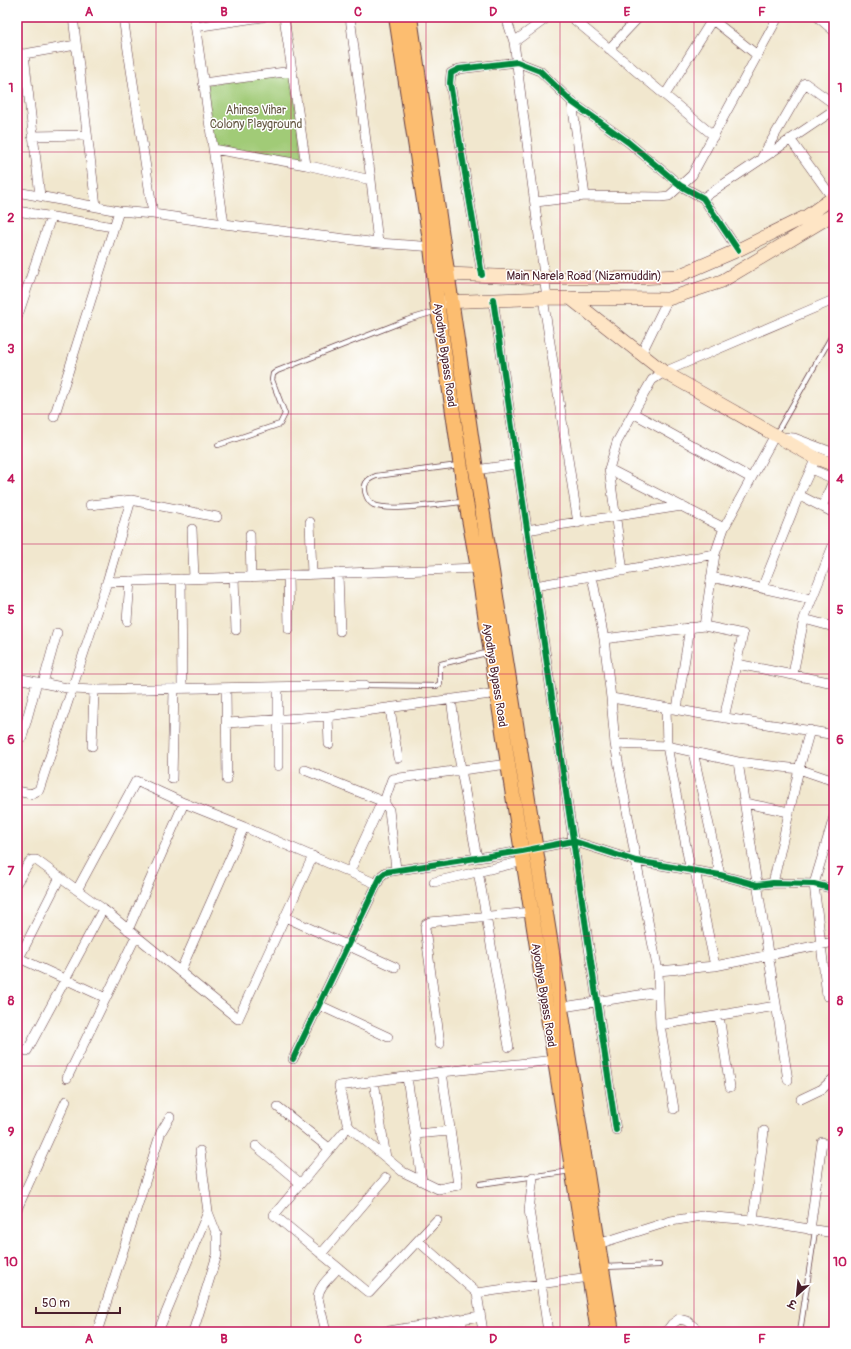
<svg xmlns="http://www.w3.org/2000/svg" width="851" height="1349" viewBox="0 0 851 1349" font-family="Pangolin,'Playpen Sans Deva',sans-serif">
	<rect width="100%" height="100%" fill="#fff"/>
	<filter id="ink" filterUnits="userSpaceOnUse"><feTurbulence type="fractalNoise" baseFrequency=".025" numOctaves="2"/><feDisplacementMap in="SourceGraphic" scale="8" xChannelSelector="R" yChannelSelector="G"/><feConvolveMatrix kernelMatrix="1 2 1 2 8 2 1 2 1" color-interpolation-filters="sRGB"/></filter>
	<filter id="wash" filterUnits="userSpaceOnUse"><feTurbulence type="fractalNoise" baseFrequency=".012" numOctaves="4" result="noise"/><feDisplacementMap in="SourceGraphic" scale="16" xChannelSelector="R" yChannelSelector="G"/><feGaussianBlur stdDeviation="0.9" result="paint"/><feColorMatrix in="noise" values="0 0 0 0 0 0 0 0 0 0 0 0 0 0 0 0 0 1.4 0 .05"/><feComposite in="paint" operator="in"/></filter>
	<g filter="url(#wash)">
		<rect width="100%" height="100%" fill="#f1e7ce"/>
		<path fill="#a1cb77" stroke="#767551" d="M291,72L304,164L213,150L205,84Z"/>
	</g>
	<g filter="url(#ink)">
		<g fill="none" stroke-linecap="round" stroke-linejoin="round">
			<g stroke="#633d43" stroke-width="6">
				<path id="lane" d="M776,434L834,332
					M218,445L280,424L285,414L272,380L273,374L277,371L407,320L437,311
					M459,465L376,476C371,478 366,480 365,486C364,493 368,502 374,505C390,512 445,503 464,502
					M365,685L436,686L440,684V667L441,664L490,652
					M480,1184L571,1171
					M603,1267L659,1265
					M800,1332L815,1231"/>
			</g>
			<g stroke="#633d43" stroke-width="10">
				<path id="street" d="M73,17L96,206
					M123,17L153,214
					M194,17L224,224
					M284,17L306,165
					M350,17L371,180L378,243
					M506,17L514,42L547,298
					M571,17L714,136
					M709,17L757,55
					M821,17L820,19L834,31
					M195,27L263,17
					M514,42L548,17
					M609,49L639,17
					M17,53L24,54L76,45
					M24,54L40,196
					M203,83L292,71
					M665,95L712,20
					M572,102L585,196
					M32,136L87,135
					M790,139L834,200
					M213,149L306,165L371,180
					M762,157L805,83L834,104
					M17,192L119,211L153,214L224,224L378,243L435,247
					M703,198L760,160L834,110
					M536,202L585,196L660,197L669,196L692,175L778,17
					M17,211L113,227
					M482,275L450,83L451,73L459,69L517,62L540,71L572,102L628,142L681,186L703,198L738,250
					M543,298L578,523
					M493,299L616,1130
					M17,318L51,217
					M641,354L668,299
					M633,413L751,478
					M54,417L119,211
					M782,437L794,438L834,453
					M609,469L724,528
					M811,469L834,479
					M476,470L517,464
					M799,495L834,513
					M90,505L131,500L217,517
					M822,507L834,479
					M310,522L312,574
					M192,529L194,578
					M526,530L682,506
					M250,534L251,577
					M623,571L609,469L617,442L633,413L652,380L664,372L831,301
					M338,573L340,631
					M288,575L289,629
					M592,576L604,639L611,698L615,744L636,861L658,971L660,1025L674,1109
					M711,577L811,599
					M234,578L236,630
					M181,579L182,689
					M107,582L478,568
					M535,586L715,554
					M762,588L799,495L816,458
					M804,619L834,627
					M127,621L130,581
					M704,626L715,554L724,528L775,435
					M604,639L704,626L743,634L724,718
					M737,664L834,683
					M793,674L804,619L834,543
					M17,678L72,689L94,690L365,685
					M43,683L57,633
					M278,687V766
					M226,688L227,780
					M611,698C650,704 687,712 726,718C762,724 798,728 834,735
					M451,699L461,770L477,858
					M666,707L667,746L689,862
					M390,709L398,758
					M677,709L690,627
					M328,716L329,744
					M227,723L328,716L498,693
					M22,737L37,682
					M615,744L667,746L738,762L799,769L834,781
					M92,746L94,690
					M693,752L720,875
					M738,762L788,1080
					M305,770L384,802L379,808L350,871
					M172,779L174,689
					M17,791L31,794L39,790L107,582L131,500
					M745,803L789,812
					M396,869L389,810L384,802L392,779L508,764
					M478,871L509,1047
					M695,871L715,966
					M17,882L29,863L32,860H36L103,909L238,1019L313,856
					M434,882L524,861
					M773,883L799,769L810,730
					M77,890L136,781L184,803L244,827L377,884
					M285,917L395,967
					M128,930L184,803
					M19,958L106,998
					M17,962L60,877
					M658,971L715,966L834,942
					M180,972L244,827
					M827,996L814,884L834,817
					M319,1005L388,1037
					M557,1008L658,992
					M719,1016L730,1087
					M660,1025L776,1006
					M440,1044L425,928L426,924L430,922L531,912
					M27,1051L103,909
					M293,1059L381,876L386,872L522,851L573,841L636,861L720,875L757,885L773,883L814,884L834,889
					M442,1072L458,1185L438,1189L403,1172L350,1128L347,1123L339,1086L442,1072L555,1060
					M407,1077L422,1181
					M67,1078L136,936
					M374,1081L386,1158
					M801,1099L822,1089L834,1078
					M278,1107L330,1149
					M344,1132L274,1215L369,1293L437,1220
					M415,1134L450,1131
					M256,1146L300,1183
					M533,1177L529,1210L541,1283L548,1332
					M17,1209L66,1101
					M753,1220L764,1131
					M810,1230L822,1142
					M418,1241L477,1293L483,1332
					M598,1244L671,1221L702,1216L753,1220L834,1233
					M321,1254L386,1178
					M477,1293L589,1277
					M461,1320L463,1332
					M97,1332L161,1132L170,1117
					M161,1332L160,1327L208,1212L200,1151
					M193,1332L217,1255V1235L208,1212
					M326,1332L318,1298C318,1286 331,1277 338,1268
					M383,1332L480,1316
					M666,1332L672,1324L679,1319L687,1321L700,1332"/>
			</g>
			<g stroke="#633d43" stroke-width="14">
				<path id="secondary" d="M437,277L448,274L545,278H637L678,276L738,250L807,216L834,197
					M570,298L664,372L775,435L816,458L834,465
					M442,302L547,298L668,299L722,281L834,214"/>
			</g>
			<g stroke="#633d43" stroke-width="16">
				<path id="primary" d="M396,17L431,247L437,302L466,502L478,568L508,764L598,1332
					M410,17L476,470L612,1332"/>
			</g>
			<use href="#lane" stroke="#fff" stroke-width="4.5"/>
			<use href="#street" stroke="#fff" stroke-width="9"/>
			<use href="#secondary" stroke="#fee5c5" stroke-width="13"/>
			<use href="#primary" stroke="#fcbd6f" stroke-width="14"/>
			<g stroke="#fff" stroke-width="8">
				<path id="cycleway" d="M482,275L450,83L451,73L459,69L517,62L540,71L572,102L628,142L681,186L703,198L738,250
					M493,299L616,1130
					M293,1059L381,876L386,872L522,851L573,841L636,861L720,875L757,885L773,883L814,884L834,889"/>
			</g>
			<use href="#cycleway" stroke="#00873e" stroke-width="6"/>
		</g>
	</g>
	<path fill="none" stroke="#c2185b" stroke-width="1" stroke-opacity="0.55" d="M156,17V1332M291,17V1332M426,17V1332M560,17V1332M694,17V1332M17,152H834M17,283H834M17,414H834M17,544H834M17,674H834M17,805H834M17,936H834M17,1066H834M17,1196H834"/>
	<g text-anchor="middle" stroke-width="3" stroke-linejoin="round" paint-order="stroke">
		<g font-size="12" fill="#685b46" stroke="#fff">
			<text x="256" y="114">Ahinsa Vihar<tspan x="256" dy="14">Colony Playground</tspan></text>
		</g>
		<g font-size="12" fill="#4a1f2b" stroke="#fff">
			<text x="584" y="280">Main Narela Road (Nizamuddin)</text>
			<text transform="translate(445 355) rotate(82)" y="4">Ayodhya Bypass Road</text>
			<text transform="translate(495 675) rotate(81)" y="4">Ayodhya Bypass Road</text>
			<text transform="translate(544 995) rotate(81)" y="4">Ayodhya Bypass Road</text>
		</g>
	</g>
	<rect width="851" height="1349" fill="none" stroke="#fff" stroke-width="44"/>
	<g transform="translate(797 1295) rotate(207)" stroke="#ffffff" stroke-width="3" paint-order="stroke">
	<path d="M0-3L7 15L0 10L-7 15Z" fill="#4a1f2b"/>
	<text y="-6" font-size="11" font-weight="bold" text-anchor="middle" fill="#4a1f2b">उ</text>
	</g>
	<path d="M36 1307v6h84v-6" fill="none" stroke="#4a1f2b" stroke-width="2"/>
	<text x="42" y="1307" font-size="12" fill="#4a1f2b" stroke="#ffffff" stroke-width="3" paint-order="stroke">50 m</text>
	<rect x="22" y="22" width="807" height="1305" fill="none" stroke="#c2185b" stroke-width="1.5"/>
	<g font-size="13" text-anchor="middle" font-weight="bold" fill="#c2185b">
		<text x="89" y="16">A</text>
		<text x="224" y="16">B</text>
		<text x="358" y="16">C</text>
		<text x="493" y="16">D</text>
		<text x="627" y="16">E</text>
		<text x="762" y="16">F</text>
		<text x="11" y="92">1</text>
		<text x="840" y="92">1</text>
		<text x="11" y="222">2</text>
		<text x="840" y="222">2</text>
		<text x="11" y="353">3</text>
		<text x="840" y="353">3</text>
		<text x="11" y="483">4</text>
		<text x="840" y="483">4</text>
		<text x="11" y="614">5</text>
		<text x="840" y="614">5</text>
		<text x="11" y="744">6</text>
		<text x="840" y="744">6</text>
		<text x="11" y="875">7</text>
		<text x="840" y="875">7</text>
		<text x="11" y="1005">8</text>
		<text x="840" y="1005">8</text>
		<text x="11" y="1136">9</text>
		<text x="840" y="1136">9</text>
		<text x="11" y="1266">10</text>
		<text x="840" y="1266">10</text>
		<text x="89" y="1343">A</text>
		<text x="224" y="1343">B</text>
		<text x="358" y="1343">C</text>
		<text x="493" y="1343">D</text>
		<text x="627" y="1343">E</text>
		<text x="762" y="1343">F</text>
	</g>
</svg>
